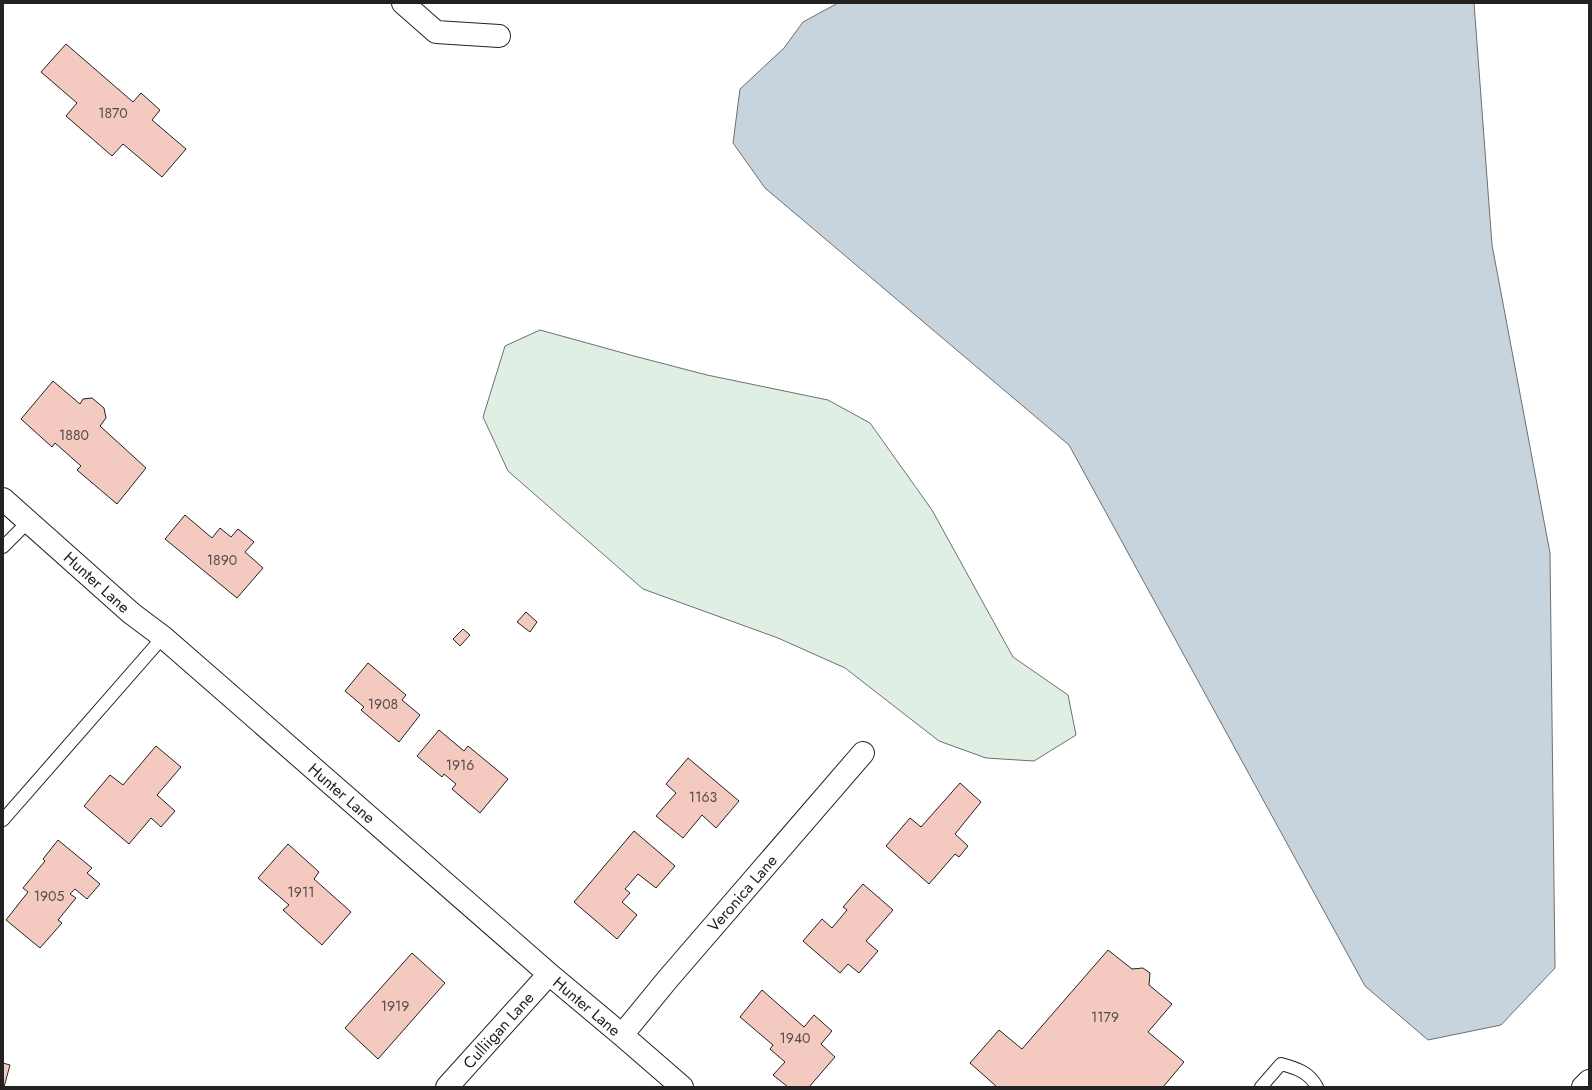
<svg xmlns="http://www.w3.org/2000/svg" width="1592" height="1090" viewBox="0 0 1592 1090" font-family="Jost,sans-serif">
	<rect width="100%" height="100%" fill="#fff"/>
	<path fill="#e0efe3" stroke="#6f6f6f" d="M540,330L634,356L707,375L828,400L870,423L932,510L1013,657L1068,695L1076,735L1034,761L986,758L939,741L845,668L778,638L643,589L508,471L483,417L505,346Z"/>
	<path fill="#c7d3dd" stroke="#6f6f6f" d="M838,3H1474L1492,245L1550,553L1555,968L1501,1025L1428,1040L1365,986L1069,445L765,188L733,143L740,89L784,48L803,22Z"/>
	<path fill="#f3c9c0" stroke="#222" d="M66,44L133,102L141,93L160,110L152,120L186,149L162,177L123,144L112,156L66,116L77,103L41,72Z
		M53,381L80,404L83,399L92,398L104,408L106,418L100,426L146,468L117,504L77,470L81,466L55,443L52,447L21,419Z
		M185,515L212,538L220,528L231,537L238,529L254,542L245,552L263,568L237,598L165,539Z
		M526,612L537,622L530,632L517,622Z
		M463,629L470,635L460,646L453,639Z
		M368,663L406,695L402,700L420,715L399,742L361,710L364,707L345,691Z
		M439,730L464,751L468,746L508,779L480,813L452,789L456,784L444,774L442,777L417,756Z
		M156,746L181,767L157,795L175,811L161,827L151,818L129,844L84,806L110,775L123,785Z
		M688,758L739,801L716,828L702,815L683,838L656,816L676,793L666,784Z
		M960,783L981,802L955,834L968,846L959,857L955,854L929,884L886,846L910,818L921,827Z
		M634,831L675,866L656,888L638,874L625,889L630,893L622,902L637,915L617,939L574,902Z
		M58,840L92,868L87,873L100,884L87,899L75,889L70,894L76,898L58,920L62,923L40,948L6,920L28,892L23,888L45,861L43,859Z
		M288,844L319,872L314,879L351,912L322,945L283,910L289,905L258,878Z
		M863,884L893,910L866,941L878,951L859,973L848,964L840,973L803,941L822,919L832,928L847,910L843,907Z
		M1108,950L1132,969L1143,968L1150,973L1149,985L1172,1004L1148,1032L1184,1062L1163,1087H997L970,1063L999,1030L1022,1049Z
		M412,953L445,983L378,1059L345,1028Z
		M762,990L804,1027L814,1015L832,1031L821,1044L835,1057L809,1087H788L773,1075L785,1062L770,1049L773,1045L740,1017Z
		M3,1063L10,1065L4,1087H3Z"/>
	<g fill="none" stroke-linecap="round" stroke-linejoin="round">
		<g stroke="#222" stroke-width="14">
			<path id="service" d="M3,547L29,521
				M3,820L163,637
				M1261,1087L1281,1064C1296,1068 1309,1072 1317,1087"/>
		</g>
		<g stroke="#222" stroke-width="24">
			<path id="minor" d="M403,3L436,32L499,36
				M3,499L131,613L163,637L549,974L622,1035L682,1087
				M622,1035L667,980L863,753
				M447,1087L549,974"/>
		</g>
		<g stroke="#222" stroke-width="24">
			<path id="tertiary" d="M1583,1087L1589,1081"/>
		</g>
		<use href="#service" stroke="#fff" stroke-width="12"/>
		<use href="#minor" stroke="#fff" stroke-width="22"/>
		<use href="#tertiary" stroke="#fff" stroke-width="22"/>
	</g>
	<g text-anchor="middle" stroke-width="3" stroke-linejoin="round" paint-order="stroke">
		<g font-size="14" fill="#564c4a">
			<text x="113" y="118">1870</text>
			<text x="74" y="440">1880</text>
			<text x="222" y="565">1890</text>
			<text x="383" y="709">1908</text>
			<text x="460" y="770">1916</text>
			<text x="703" y="802">1163</text>
			<text x="301" y="897">1911</text>
			<text x="49" y="901">1905</text>
			<text x="395" y="1011">1919</text>
			<text x="1105" y="1022">1179</text>
			<text x="795" y="1043">1940</text>
		</g>
		<g font-size="16" fill="#222" stroke="#fff">
			<text transform="translate(97 582) rotate(42)" y="6">Hunter Lane</text>
			<text transform="translate(342 793) rotate(41)" y="6">Hunter Lane</text>
			<text transform="translate(742 893) rotate(-49)" y="6">Veronica Lane</text>
			<text transform="translate(587 1006) rotate(40)" y="6">Hunter Lane</text>
			<text transform="translate(498 1030) rotate(-48)" y="6">Culliigan Lane</text>
		</g>
	</g>
	<rect width="1592" height="1090" fill="none" stroke="#222222" stroke-width="8"/>
</svg>
